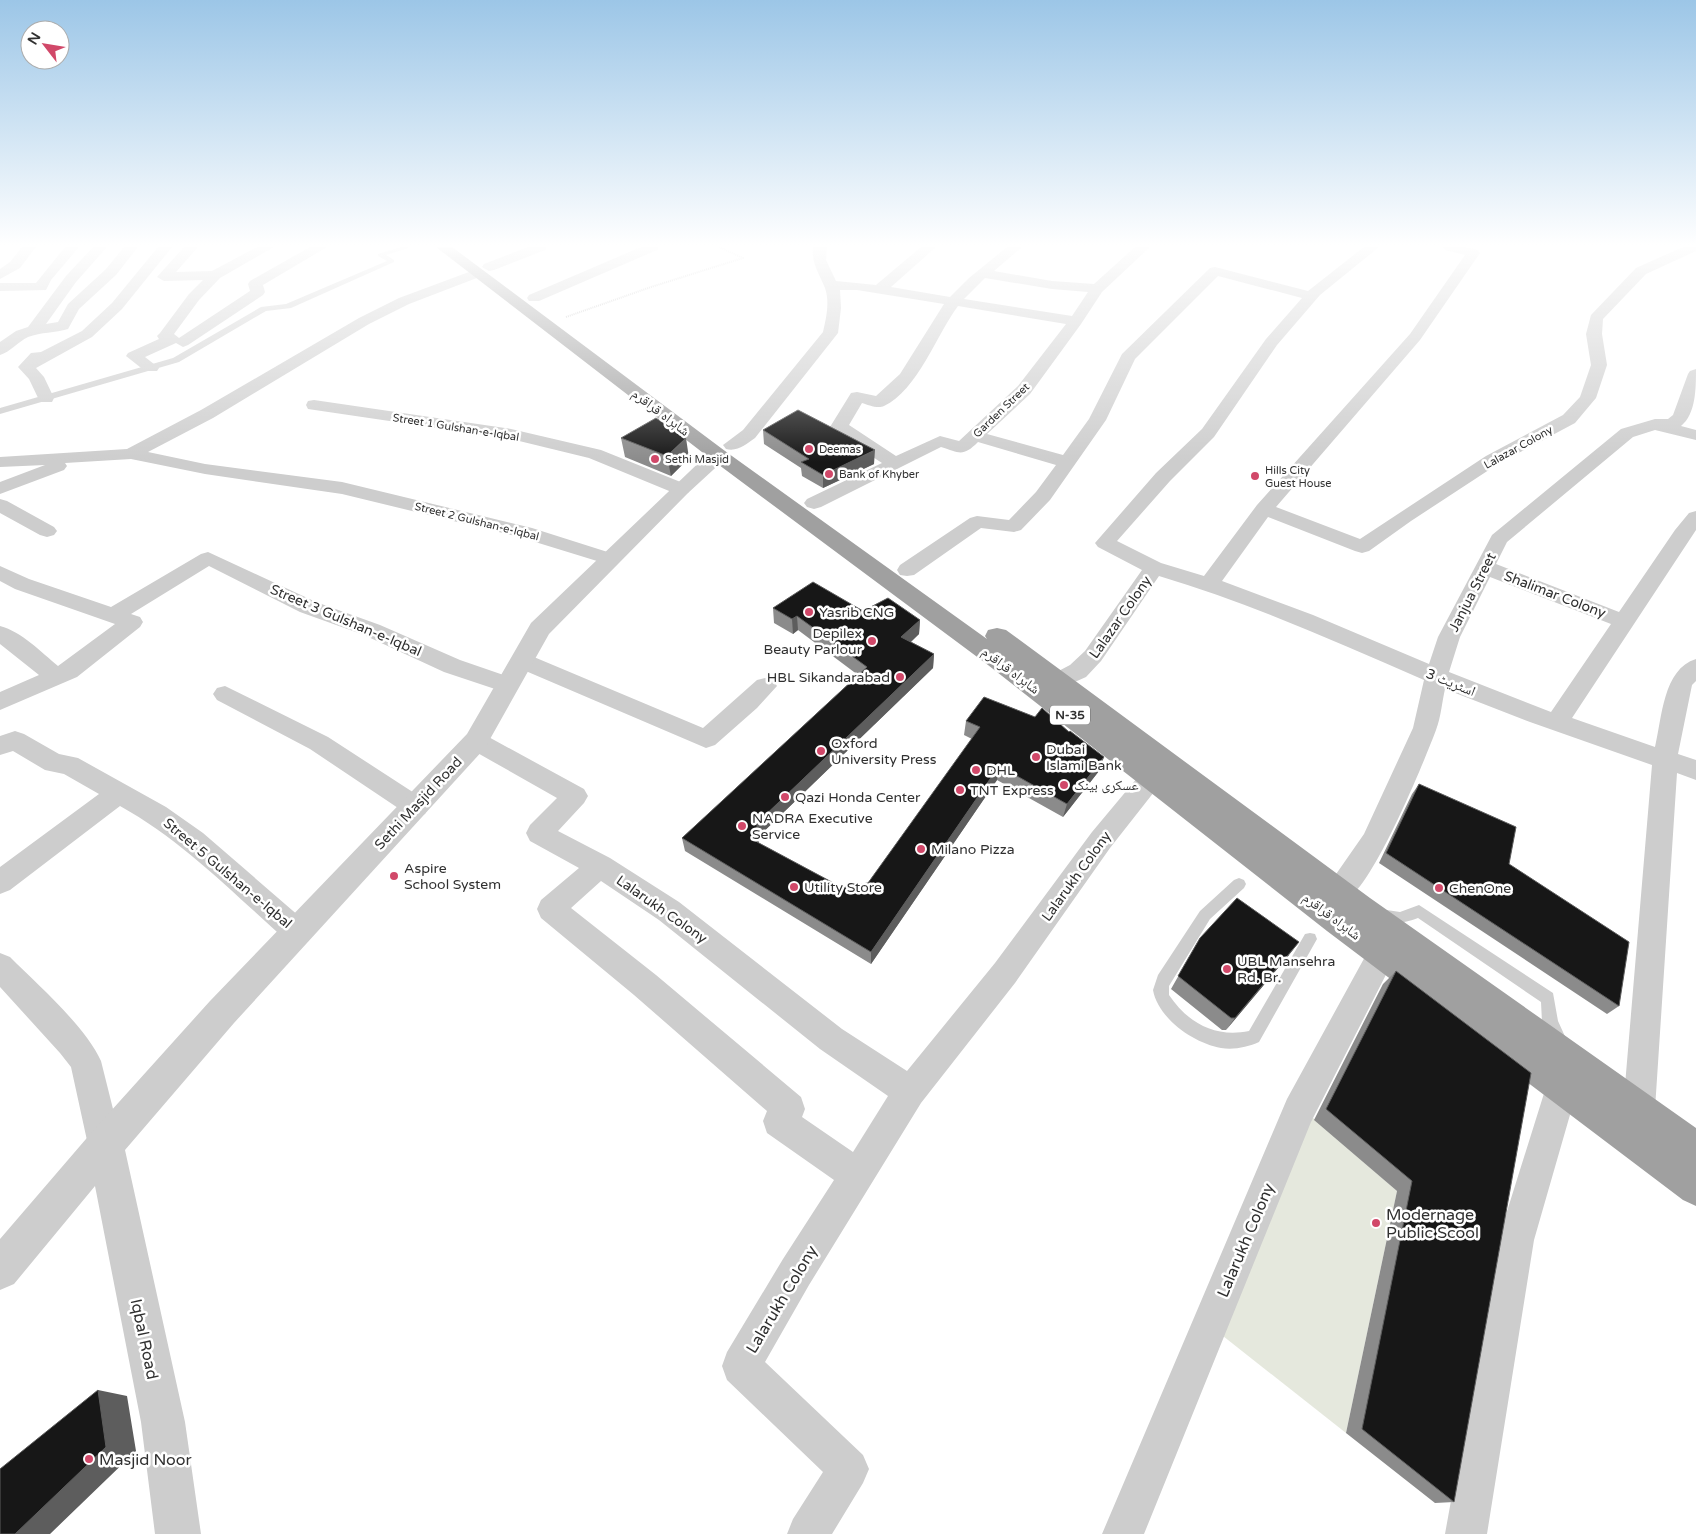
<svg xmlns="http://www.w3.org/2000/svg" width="1696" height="1534" viewBox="0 0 1696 1534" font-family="'Varela Round','Noto Naskh Arabic',sans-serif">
	<rect width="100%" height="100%" fill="#fff"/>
	<path fill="#e5e8dd" d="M1305,1111L1397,1191L1346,1433L1223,1336Z"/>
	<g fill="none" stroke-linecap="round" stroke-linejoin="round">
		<path stroke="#c7c7c7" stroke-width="2" stroke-dasharray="1 1" stroke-linecap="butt" d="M566,317L651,287L743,258L719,247"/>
		<path fill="#cdcdcd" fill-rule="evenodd" d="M401,247H411L386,255L394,260V262L291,308L266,311L179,362L0,414V408L173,358L261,307L286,304L387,261L378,256V254Z
			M1239,878L1244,880L1246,884L1244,888L1210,919L1169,986V995C1188,1023 1215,1038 1249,1031L1305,934L1310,933L1315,934L1317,939L1259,1042C1248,1047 1234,1050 1221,1048C1193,1043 1158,1018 1153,990L1158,975L1200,911L1234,880Z
			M1419,905L1553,993L1558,1021L1568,1043L1566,1048L1560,1050L1554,1048L1542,1022L1541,1002L1418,918C1401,924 1392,925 1375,919L1373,915L1375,911L1380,909L1400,912Z"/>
		<path fill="#cdcdcd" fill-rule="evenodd" d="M22,247H36L20,268L0,279V269L10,262Z
			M65,247H79L51,280L46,290L0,291V283H36Z
			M93,247H107L76,282L46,324L58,322L68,304L106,269L124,247H138L116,275L79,309L68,329C55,333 41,332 28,337C18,342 10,352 0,355V342L16,331L28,327L66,276Z
			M158,247H172L122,309L92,337L36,368L44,377L54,398L52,402H40L29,379L18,367L31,353L41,352L82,331L112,303Z
			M184,247H198L176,272L212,271L257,247H274L220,278L199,300L174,334L179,338L250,291L248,284L250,281L310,247H327L263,285L265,292L263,295L188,345L183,347L176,343L145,357L159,368L157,371H145L126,356L128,353L159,339L157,336L160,333L189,294L203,280L164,281L157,277Z
			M528,247H547L545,250L494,270L489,271L482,267L484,264Z
			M641,247H659L657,250L539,301H529L527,298L529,295Z
			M813,247H827L826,260L836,281L876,285L921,247H936L891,287L950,297L969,278L1007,247H1022L994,271L1052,281L1094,284L1135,247H1150L1102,292L1081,324L1030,394L987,434L1063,455L1089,419L1122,354L1210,268L1215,267L1308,291L1364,247H1379L1320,295L1277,345L1214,437L1170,481L1117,541L1161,563L1204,576L1257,505L1410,334L1465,255L1445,250L1443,247H1465L1478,250L1480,253L1420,340L1276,507L1360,539L1486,456L1563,415L1580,397L1591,365L1586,334L1591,315L1636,268L1683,247H1696V251L1646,274L1603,319L1602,334L1607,365L1596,398L1575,423L1498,464L1411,521L1369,551L1362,553L1355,551L1268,517L1222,581L1313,615L1429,664L1438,637L1492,535L1621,429L1655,419H1668L1673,415L1688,374L1690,371L1696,369C1696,388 1696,414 1681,426L1696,430V440L1655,430L1633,437L1507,542L1496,564L1619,612L1675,530L1689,513L1696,511V530L1572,718L1655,747C1662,718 1663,669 1696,659V681L1692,685L1678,754L1696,760V780L1677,773L1655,1109L1651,1121L1639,1125L1627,1121L1623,1109L1652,765L1530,722L1445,689C1442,702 1441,717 1436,730C1424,762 1374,884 1347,899C1341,903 1336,901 1329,898L1325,890L1364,834L1413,728L1424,680C1337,642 1250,603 1159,576L1101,661L1086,677L1059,689L1051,687L1047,681L1051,675L1070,665L1085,651L1142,570L1098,547L1095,543L1156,473L1202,429L1266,339L1302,298L1218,276L1135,359L1106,420L1050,500L1021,530L1014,532L981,528L914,575L907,576L900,575L897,570L900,565L970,518L977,516L1009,520L1036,492L1056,465L978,442C963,457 960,453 941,447L821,507L814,509L807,507L804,503L807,499L882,463L833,431L830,427L851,393L857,392L876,396L900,374L944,304L857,290H840L841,308L838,333L755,438C746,444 738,452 726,449L723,445L743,430L823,332C826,319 830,302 825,288C820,275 811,263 813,247ZM985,278L1052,289L1088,292L1072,316L964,299ZM958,306L1066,324L1018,386L959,441L940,436L896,456L849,425L862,403C868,405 878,409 884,406C917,391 937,334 958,306ZM1490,577L1611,624L1551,712L1449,672L1460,637Z
			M477,269L484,273L482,276L409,304L369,324L213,418L148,452L205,464L342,482L532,528L617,555L620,559L617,563L610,565L519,537L342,494L205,474L131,459L65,463L67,466L64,470L0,494V482L45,465L0,467V457L127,449L201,410L359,318L399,298Z
			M314,400L511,429L601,450L688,485L690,489L688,493L681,495L674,493L589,458L511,439L308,409L306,405L308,401Z
			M0,499L7,501L54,527L57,531L54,535L47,537L40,535L0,513Z
			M208,552L316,602L380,625L460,660L515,679L519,685L515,691L507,693L444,672L364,635L300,612L209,566L131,614L140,617L143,622L140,627L77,677L0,710V692L39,675L0,644V626C22,632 41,652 58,666L115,624L15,589L0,581V566L29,579L111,607L201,554Z
			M522,652L703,728L757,680L765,678L773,680L777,686L757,708L715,745L706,748L514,666L511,660L514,654Z
			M225,686L328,737L425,800L429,807L425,814L416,817L407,814L310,749L217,700L213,694L217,688Z
			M15,731L24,734L59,754L78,758L166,807L203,833L307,923L311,932L307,941L297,945L287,941C233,893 183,841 120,806L10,890L0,894V867L99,794L64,774L45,770L13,751L0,755V736Z
			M476,732L485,735L584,789L588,796L584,803L558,831L610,858L679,902L842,1029L907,1071L995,963L1092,832L1143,771L1152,768L1161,771L1165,778L1110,848L1015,983L921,1103L809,1285L765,1362L863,1455L869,1469L863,1483L832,1534H787L793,1519L823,1472L727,1380L722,1366L727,1352L783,1259L834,1180L767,1133L763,1121L767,1111L634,995L541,918L537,909L541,900L579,868L530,841L526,833L530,825L557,798L467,747L464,741L467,735ZM601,881L659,920L820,1049L888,1096L853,1152L802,1117L805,1109L801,1097L656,975L571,908Z
			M1382,940L1392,944L1397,953L1311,1122L1144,1534H1102L1287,1099L1372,944Z
			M0,953L10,957C37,984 86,1027 101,1061L122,1145L117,1157L105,1162L93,1157L88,1145L71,1067L60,1053L0,987Z
			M1562,1071L1573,1076L1578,1087L1534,1240L1487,1534H1445L1498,1240L1546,1087L1551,1076Z"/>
		<path fill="#cdcdcd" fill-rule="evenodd" d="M718,449L725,451L728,455L725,459L688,493L549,634L485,748L234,1023L125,1150L185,1422L201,1534H155L141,1422L95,1186L14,1284L0,1290V1239L92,1132L210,1001L467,734L531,623L711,451Z"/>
		<path fill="#a0a0a0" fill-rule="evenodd" d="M436,247H452L725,451L987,639L985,636L988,630L997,628L1006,630L1370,898L1696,1128V1206L1683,1200L1327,931L988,665L711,459Z"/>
	</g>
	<path fill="#8b8b8b" d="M763,430L874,464L823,488L802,476L801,468L764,444Z
		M621,438L689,458L671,476L625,457Z
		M773,608L863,611L920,620L919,634L911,642L934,654L933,668L758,837L759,843L841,887L868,883L972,739L964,735L966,721L1099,771L1063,817L997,780L871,964L685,851L682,838L858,675L798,630L793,634L774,623Z
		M1419,784L1509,864L1619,1006L1607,1014L1379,863L1412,794Z
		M1200,938L1289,955L1226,1030H1222L1171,989Z
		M1396,971L1454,1502L1435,1503L1346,1433L1397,1191L1314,1120L1383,984Z"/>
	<path fill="#5d5d5d" d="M686,438L689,458L671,476L667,456Z
		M875,450L874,464L823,488V475Z
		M797,616L798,630L793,634L792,619Z
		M920,620L919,634L901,651V637Z
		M934,654L933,668L758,837L759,855L757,842V823Z
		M1104,757L1099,771L1063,817L1067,804Z
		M999,766L997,780L871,964V952Z
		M1299,942L1289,955L1226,1030L1235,1018Z
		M98,1390L127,1396L136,1451L50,1534H15Z"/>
	<path fill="#171717" stroke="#5d5d5d" d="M798,410L875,450L823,475L801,462L809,459L763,430Z
		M656,418L686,438L667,456L621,438Z
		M813,582L863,611L888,598L920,620L901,637L934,654L757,823V842L841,887L868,883L980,727L966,721L984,697L1035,717L1042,708L1069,732L1070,731L1104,757L1067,804L999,766L871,952L682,838L867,667L797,616L792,619L773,608Z
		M1419,784L1516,827L1509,864L1629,942L1619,1006L1386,853Z
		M1237,898L1299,942L1235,1018H1231L1178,976L1200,938Z
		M1396,971L1531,1073L1454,1502L1362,1429L1412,1181L1326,1109Z
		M98,1390L106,1447L15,1534H0V1469Z"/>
	<linearGradient id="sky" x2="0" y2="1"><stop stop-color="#9cc6e7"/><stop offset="0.53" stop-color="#fff"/><stop offset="1" stop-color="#fff" stop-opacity="0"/></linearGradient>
	<rect width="1696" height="462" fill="url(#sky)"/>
	<g fill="#d14869" stroke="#fff" stroke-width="2">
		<circle cx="809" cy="449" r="5"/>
		<circle cx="655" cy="459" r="5"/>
		<circle cx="829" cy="474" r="5"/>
		<circle cx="1255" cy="476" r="5"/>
		<circle cx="809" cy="612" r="5"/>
		<circle cx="872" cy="641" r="5"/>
		<circle cx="900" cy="677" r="5"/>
		<circle cx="821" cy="751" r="5"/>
		<circle cx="1036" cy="757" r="5"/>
		<circle cx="976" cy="770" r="5"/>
		<circle cx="1064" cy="785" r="5"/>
		<circle cx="960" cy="790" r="5"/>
		<circle cx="785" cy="797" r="5"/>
		<circle cx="742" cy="826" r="5"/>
		<circle cx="921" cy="849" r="5"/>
		<circle cx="394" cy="876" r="5"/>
		<circle cx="794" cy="887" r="5"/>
		<circle cx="1439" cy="888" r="5"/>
		<circle cx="1227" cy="969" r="5"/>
		<circle cx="1376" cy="1223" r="5"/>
		<circle cx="89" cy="1459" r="5"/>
	</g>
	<g text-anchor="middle" stroke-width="5" stroke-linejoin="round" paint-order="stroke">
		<g font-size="11" fill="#303030" stroke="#fff">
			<text transform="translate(1001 410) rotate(-44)" y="4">Garden Street</text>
			<text transform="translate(456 427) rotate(9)" y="4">Street 1 Gulshan-e-Iqbal</text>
			<text transform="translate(1518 447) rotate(-29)" y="4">Lalazar Colony</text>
			<text transform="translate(477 521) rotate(14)" y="4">Street 2 Gulshan-e-Iqbal</text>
		</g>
		<g font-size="11" fill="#303030" stroke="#fff" text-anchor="start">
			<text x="819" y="453">Deemas</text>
			<text x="665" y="463">Sethi Masjid</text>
			<text x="1265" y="474">Hills City<tspan x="1265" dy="13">Guest House</tspan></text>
			<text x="839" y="478">Bank of Khyber</text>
		</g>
		<rect fill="#fff" stroke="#6e6e6e" stroke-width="1" x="1050" y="705.5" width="40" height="19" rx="4"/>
		<g font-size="12" font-weight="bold" fill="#303030">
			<text x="1070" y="719">N-35</text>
		</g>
		<g font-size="14" fill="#303030" stroke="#fff">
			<text transform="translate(661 412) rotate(37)" y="5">شاہراہ قراقرم</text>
			<text transform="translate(1472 592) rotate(-63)" y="5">Janjua Street</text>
			<text transform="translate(1555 594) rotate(21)" y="5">Shalimar Colony</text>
			<text transform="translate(1120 617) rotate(-55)" y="5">Lalazar Colony</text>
			<text transform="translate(346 620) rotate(23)" y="5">Street 3 Gulshan-e-Iqbal</text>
			<text transform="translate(1011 670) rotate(37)" y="5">شاہراہ قراقرم</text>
			<text transform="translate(1451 682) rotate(22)" y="5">اسٹریٹ 3</text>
			<text transform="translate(418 803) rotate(-47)" y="5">Sethi Masjid Road</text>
			<text transform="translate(228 873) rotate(40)" y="5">Street 5 Gulshan-e-Iqbal</text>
			<text transform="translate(1076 876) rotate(-54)" y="5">Lalarukh Colony</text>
			<text transform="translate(662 909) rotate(35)" y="5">Lalarukh Colony</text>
			<text transform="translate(1332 916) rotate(37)" y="5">شاہراہ قراقرم</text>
		</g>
		<g font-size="14" fill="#303030" stroke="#fff" text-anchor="start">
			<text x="819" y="617">Yasrib CNG</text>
			<text x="862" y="638" text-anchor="end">Depilex<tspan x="862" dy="16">Beauty Parlour</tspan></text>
			<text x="890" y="682" text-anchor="end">HBL Sikandarabad</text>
			<text x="831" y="748">Oxford<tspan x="831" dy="16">University Press</tspan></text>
			<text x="1046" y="754">Dubai<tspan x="1046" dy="16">Islami Bank</tspan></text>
			<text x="986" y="775">DHL</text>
			<text x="1074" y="790">عسکری بینک</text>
			<text x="970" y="795">TNT Express</text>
			<text x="795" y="802">Qazi Honda Center</text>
			<text x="752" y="823">NADRA Executive<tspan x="752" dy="16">Service</tspan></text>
			<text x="931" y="854">Milano Pizza</text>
			<text x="404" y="873">Aspire<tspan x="404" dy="16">School System</tspan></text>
			<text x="804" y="892">Utility Store</text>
			<text x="1449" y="893">ChenOne</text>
			<text x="1237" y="966">UBL Mansehra<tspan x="1237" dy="16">Rd. Br.</tspan></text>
		</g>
		<g font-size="16" fill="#303030" stroke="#fff" text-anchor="start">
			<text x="1386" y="1220">Modernage<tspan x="1386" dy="18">Public Scool</tspan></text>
			<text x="99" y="1465">Masjid Noor</text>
		</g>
		<g font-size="16" fill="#303030" stroke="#fff">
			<text transform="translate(1245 1240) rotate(-67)" y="6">Lalarukh Colony</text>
			<text transform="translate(781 1299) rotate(-59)" y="6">Lalarukh Colony</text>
			<text transform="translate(145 1339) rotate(78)" y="6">Iqbal Road</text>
		</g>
	</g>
	<g transform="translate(45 45) rotate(301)"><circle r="24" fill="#ffffff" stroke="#acacac"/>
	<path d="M0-4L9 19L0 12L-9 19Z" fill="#d14869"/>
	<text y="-8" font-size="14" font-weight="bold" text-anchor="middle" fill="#303030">N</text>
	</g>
</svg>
